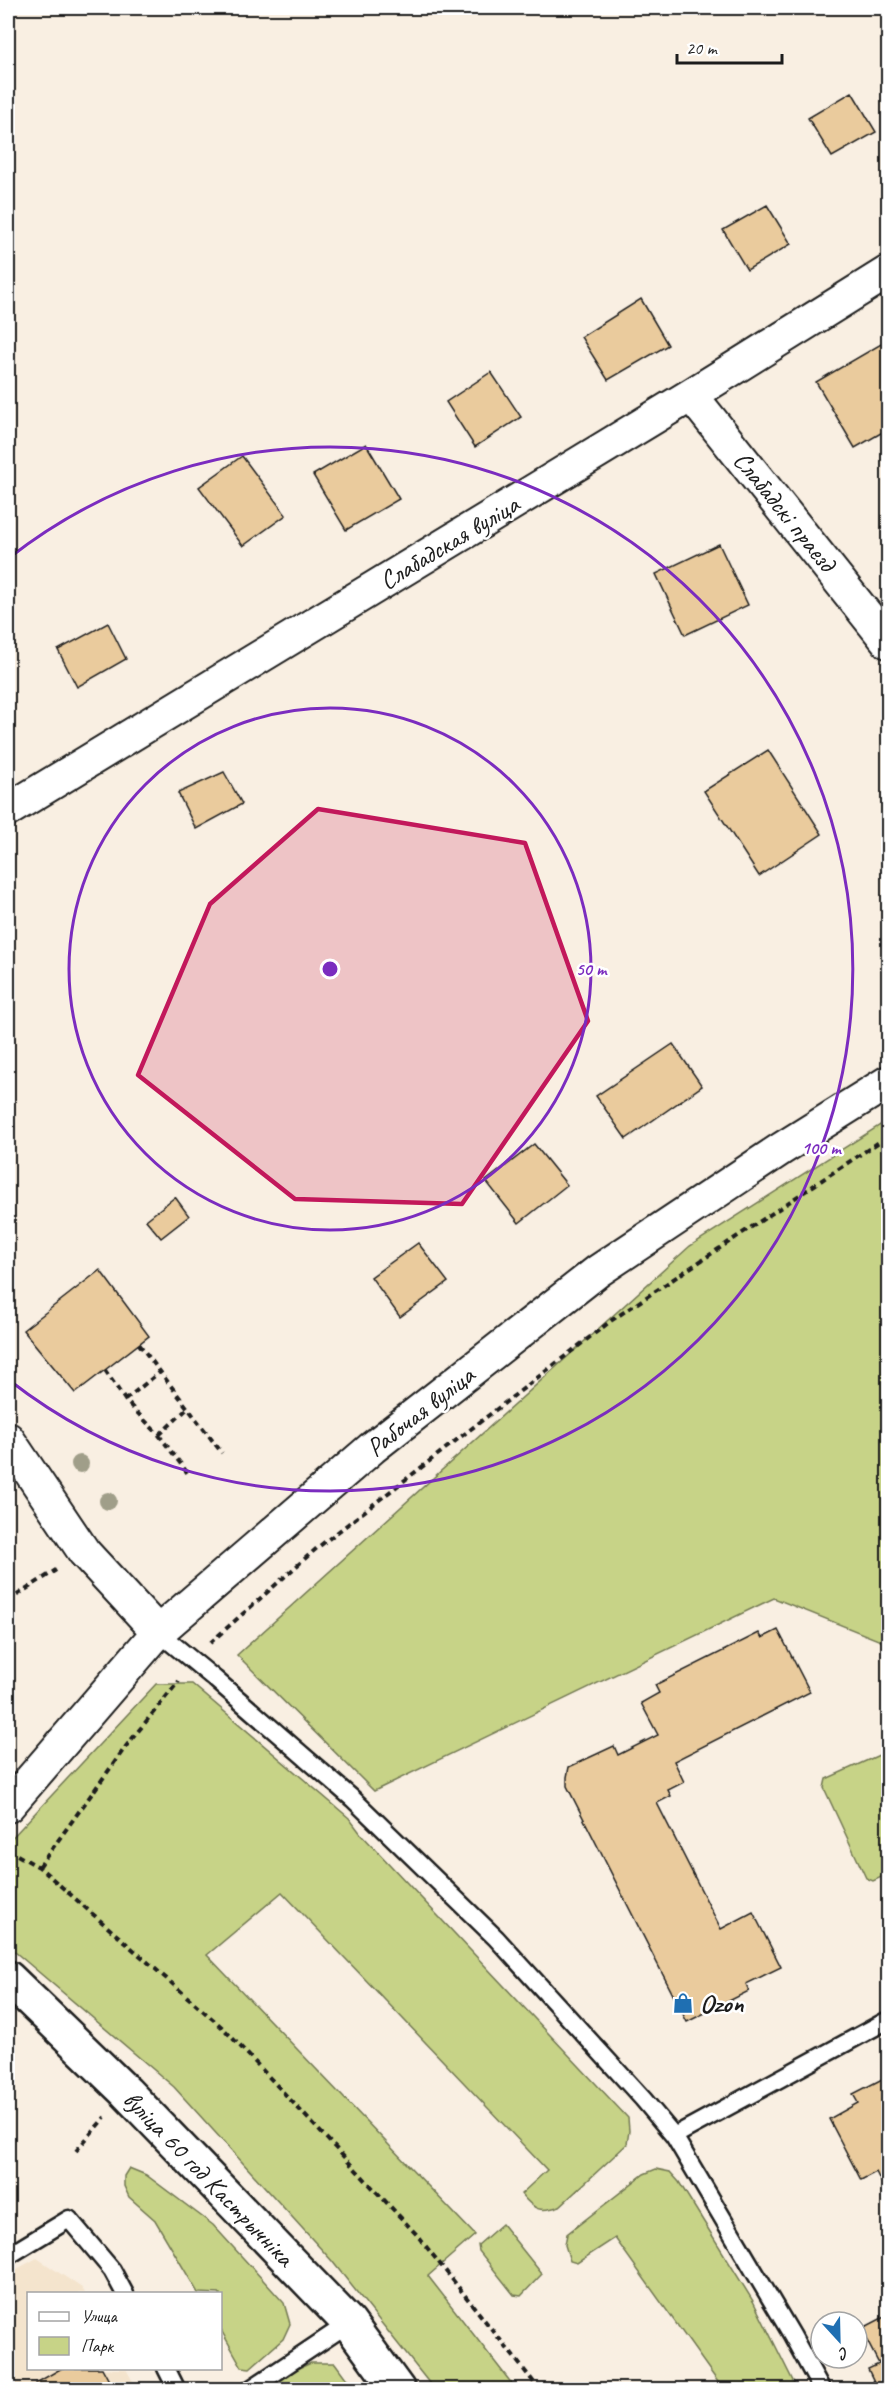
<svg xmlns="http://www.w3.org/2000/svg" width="896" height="2397" viewBox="0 0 896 2397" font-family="Caveat,sans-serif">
	<rect width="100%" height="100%" fill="#f9efe2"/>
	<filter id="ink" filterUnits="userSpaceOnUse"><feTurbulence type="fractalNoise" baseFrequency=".0167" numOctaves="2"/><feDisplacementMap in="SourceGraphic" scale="12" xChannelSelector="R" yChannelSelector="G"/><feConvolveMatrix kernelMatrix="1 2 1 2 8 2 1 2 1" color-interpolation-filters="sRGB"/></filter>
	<g filter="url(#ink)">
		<path fill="#f4e4cd" d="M37,2258L82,2288L85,2293L28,2294V2368L126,2369L137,2389L8,2390V2274Z"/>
		<path fill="#c7d387" stroke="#727852" stroke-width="1.5" d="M888,1120V1644L774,1598L374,1791L237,1655L690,1246Z
			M156,1684H192L349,1818L361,1834L628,2118L629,2131L627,2144L560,2206C540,2213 534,2210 521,2194L547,2170L282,1892L207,1955L475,2235L428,2276L516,2389H434L332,2261L174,2087L8,1946V1842Z
			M888,1751V1874L873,1881L866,1878L824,1788L826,1779Z
			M129,2168L146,2175L213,2225L284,2303L290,2324L283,2339L250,2368L242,2367L221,2330L220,2294L198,2293L155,2220L129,2197L124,2186V2176Z
			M656,2169L670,2172L679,2182L753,2301L797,2389H723L615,2238L577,2263L570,2261L565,2245L567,2234L644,2174Z
			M502,2224L542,2274L521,2296L514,2295L479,2251L478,2245Z
			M311,2363H335L354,2389H269L295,2370Z"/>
		<path fill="#eacb9d" stroke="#1c1c1c" stroke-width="1.5" d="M852,92L876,132L832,157L808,118Z
			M767,205L791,244L747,270L723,230Z
			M641,299L668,345L608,380L581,337Z
			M888,340V429L855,448L816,382Z
			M491,372L521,417L475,447L446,402Z
			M366,444L399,499L346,530L313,475Z
			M242,456L286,515L243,546L199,487Z
			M719,544L748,605L685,635L656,574Z
			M108,623L126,659L77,687L58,650Z
			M768,750L822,834L759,876L704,791Z
			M224,772L242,804L196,829L178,793Z
			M673,1044L702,1086L626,1139L596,1096Z
			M534,1144L567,1185L519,1223L486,1181Z
			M175,1197L189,1216L161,1238L146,1220Z
			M418,1243L448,1282L400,1317L371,1277Z
			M100,1270L149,1336L75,1393L23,1330Z
			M778,1630L810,1692L674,1761L684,1782L668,1790L671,1796L657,1803L721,1929L753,1912L781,1967L746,1984L749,1991L687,2022L567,1786V1777L569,1767L614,1746L618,1755L658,1735L641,1703L659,1693L655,1685L759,1633L762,1638Z
			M888,2076V2178L881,2182L876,2172L861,2180L829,2119L858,2103L853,2094Z
			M888,2315V2390H878L868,2369L879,2364L861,2329Z
			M62,2368H102L114,2390H39L36,2383Z"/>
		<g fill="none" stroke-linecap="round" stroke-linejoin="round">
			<g stroke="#1c1c1c" stroke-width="21">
				<path id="service" d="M158,1632L215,1679L353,1799L496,1938L643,2099L674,2136L792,2335L822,2390
					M674,2136L888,2020
					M8,2256L69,2219L112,2270L125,2294
					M166,2368L177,2390
					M249,2390L349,2323"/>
			</g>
			<g stroke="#1c1c1c" stroke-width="36">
				<path id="minor" d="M691,395L888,642
					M8,810L691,395L888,272
					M8,1439L84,1552L158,1632
					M8,1806L158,1632L372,1448L598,1271L781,1149L888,1082"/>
			</g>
			<g stroke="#1c1c1c" stroke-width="38">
				<path id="tertiary" d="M8,1978L126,2092L349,2323L398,2390"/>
			</g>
			<path stroke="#1c1c1c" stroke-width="4" stroke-dasharray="6 4.5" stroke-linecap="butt" d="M139,1344L222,1453
				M105,1370L125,1400L159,1435L189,1475
				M125,1400L161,1371
				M159,1435L187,1409
				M8,1601L56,1570
				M210,1643L317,1548L612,1320L888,1136
				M8,1850L39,1867L224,2029L417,2235L540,2390
				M39,1867L127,1745L179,1681
				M76,2151L105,2117"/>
			<use href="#service" stroke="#fff" stroke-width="16"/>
			<use href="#minor" stroke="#fff" stroke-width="32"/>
			<use href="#tertiary" stroke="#fff" stroke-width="33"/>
		</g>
		<g fill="#a09e89">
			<circle cx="80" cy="1464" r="9"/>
			<circle cx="108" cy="1501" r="9"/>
		</g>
	</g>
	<path fill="#c2185b" fill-opacity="0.2" stroke="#c2185b" stroke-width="4.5" stroke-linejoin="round" d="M318,809L525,843L588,1021L462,1204L295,1199L138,1075L210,904Z"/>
	<g fill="none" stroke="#7b2cbf" stroke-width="3">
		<circle cx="330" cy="969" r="261"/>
		<path d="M9 558A522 522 0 1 1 9 1380"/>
	</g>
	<defs>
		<g id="shop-bare" transform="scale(1.62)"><path d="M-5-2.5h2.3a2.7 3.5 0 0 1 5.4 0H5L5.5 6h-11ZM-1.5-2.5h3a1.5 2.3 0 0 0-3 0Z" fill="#1f6fb2" stroke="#fff" stroke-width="2.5" paint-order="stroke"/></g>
	</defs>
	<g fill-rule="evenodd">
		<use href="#shop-bare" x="683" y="2003"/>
	</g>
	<g text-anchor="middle" stroke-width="5" stroke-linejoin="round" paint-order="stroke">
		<g font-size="26" fill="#1c1c1c" stroke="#fff">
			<text transform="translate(785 511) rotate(51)" y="9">Слабадскі праезд</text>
			<text transform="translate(449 542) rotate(-31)" y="9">Слабадская вуліца</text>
			<text transform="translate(420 1411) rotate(-38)" y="9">Рабочая вуліца</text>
			<text transform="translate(209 2178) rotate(46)" y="9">вуліца 60 год Кастрычніка</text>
		</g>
		<g font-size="26" font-weight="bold" fill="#1c1c1c" stroke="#fff" text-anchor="start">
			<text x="700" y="2012">Ozon</text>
		</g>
	</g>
	<circle cx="330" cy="969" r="9" fill="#7b2cbf" stroke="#fff" stroke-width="3"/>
	<g font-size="18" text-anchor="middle" font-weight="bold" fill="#7b2cbf" stroke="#fff" stroke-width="5" stroke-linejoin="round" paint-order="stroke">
		<text x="591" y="975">50 m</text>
		<text x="821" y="1154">100 m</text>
	</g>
	<rect width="896" height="2397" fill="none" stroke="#fff" stroke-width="30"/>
	<rect x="15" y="15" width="866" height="2367" fill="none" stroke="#1c1c1c" stroke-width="2" filter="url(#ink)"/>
	<rect x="27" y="2292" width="195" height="78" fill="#ffffff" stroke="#a4a4a4" stroke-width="1.5"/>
	<rect x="39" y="2312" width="30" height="9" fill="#ffffff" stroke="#a4a4a4" stroke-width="1.5"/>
	<text x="81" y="2322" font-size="18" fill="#1c1c1c">Улица</text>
	<rect x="39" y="2337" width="30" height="18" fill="#c7d387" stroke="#a4a4a4" stroke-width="1.5"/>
	<text x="81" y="2352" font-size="18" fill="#1c1c1c">Парк</text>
	<g transform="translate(839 2340) rotate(158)"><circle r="28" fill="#ffffff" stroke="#a4a4a4" stroke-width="1.5"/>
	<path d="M0-4.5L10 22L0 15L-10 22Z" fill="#1f6fb2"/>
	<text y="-9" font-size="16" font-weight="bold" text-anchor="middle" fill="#1c1c1c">С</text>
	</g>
	<path d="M677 54v9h105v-9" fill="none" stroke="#1c1c1c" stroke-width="3"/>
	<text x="686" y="54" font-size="18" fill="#1c1c1c" stroke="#ffffff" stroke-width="4.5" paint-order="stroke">20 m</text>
</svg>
